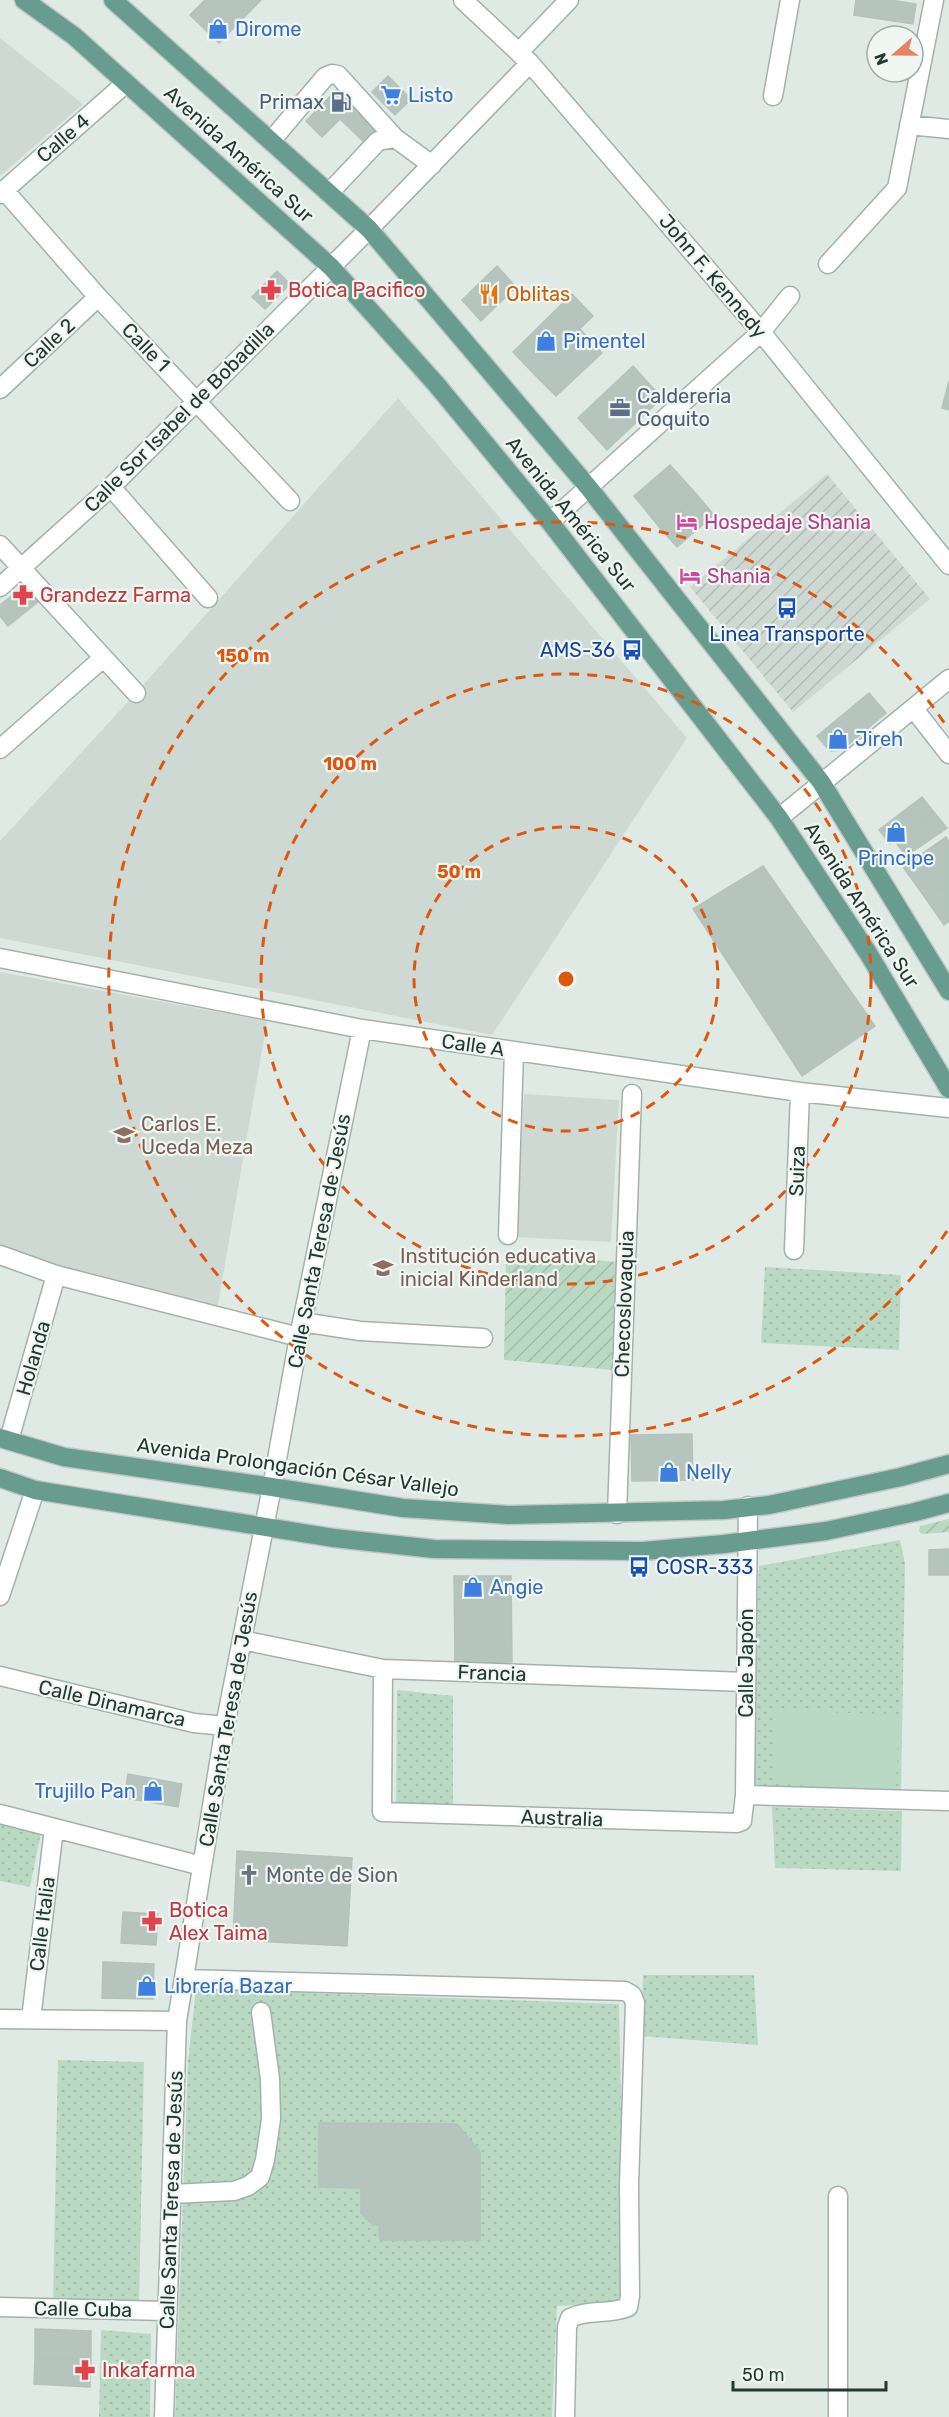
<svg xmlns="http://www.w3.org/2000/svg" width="949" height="2417" viewBox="0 0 949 2417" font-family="Rubik,sans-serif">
	<defs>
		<pattern id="industrial-furrows" width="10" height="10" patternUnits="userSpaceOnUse" patternTransform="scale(1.5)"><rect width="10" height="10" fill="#ced9d4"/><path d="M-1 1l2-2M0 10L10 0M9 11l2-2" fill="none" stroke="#b1bbb6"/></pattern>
		<pattern id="park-dots" width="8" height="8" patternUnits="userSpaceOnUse" patternTransform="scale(1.5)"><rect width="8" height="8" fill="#bad9c3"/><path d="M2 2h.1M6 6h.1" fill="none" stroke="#a0bba8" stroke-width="1.8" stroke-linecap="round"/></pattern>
		<pattern id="garden-furrows" width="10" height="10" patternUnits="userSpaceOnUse" patternTransform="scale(1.5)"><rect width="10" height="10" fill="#bad9c3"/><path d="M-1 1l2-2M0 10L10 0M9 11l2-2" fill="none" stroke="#a0bba8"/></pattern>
	</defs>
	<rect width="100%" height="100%" fill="#e0eae5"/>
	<path fill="#ced9d4" d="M0,38L83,104L0,176Z
		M398,398L687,738L492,1035L0,938V841L136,693Z
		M0,972L267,1021L217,1310L54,1267L0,1249Z
		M524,1094L619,1100L611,1242L516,1237Z"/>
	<path fill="url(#industrial-furrows)" d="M827,474L930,599L793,712L690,587Z"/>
	<path fill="url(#park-dots)" d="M765,1267L901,1275L899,1350L761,1343Z
		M900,1540L905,1563L901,1795L749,1790L759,1566Z
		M397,1690L453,1696V1808L396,1809Z
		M772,1807L902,1811L901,1871L775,1868Z
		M0,1823L41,1833L30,1887L0,1881Z
		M643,1975H754L758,2045L641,2036Z
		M196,1989L619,2004L625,2303L557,2306L552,2417H175L188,2061Z
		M58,2060L144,2062L139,2306L53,2304Z
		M101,2330L151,2334L150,2417H99Z"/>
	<path fill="url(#garden-furrows)" d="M506,1253L618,1262L613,1370L504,1360Z
		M949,1519V1532L922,1534L919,1531L920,1526Z"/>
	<path fill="#bad9c3" d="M776,1710L899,1715L896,1789L774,1784Z"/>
	<path fill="#b6c4be" stroke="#b3c3bc" stroke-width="1.5" d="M205,0H261L219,43L190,15Z
		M856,0H891L916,4L913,24L854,15Z
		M388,76L411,99L395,115L372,92Z
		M341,85L382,126L365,143L340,119L322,137L306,121Z
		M497,266L516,287L481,321L462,300Z
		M277,271L290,284L265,309L252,297Z
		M572,294L593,316L534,374L513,352Z
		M580,329L602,353L556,396L534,374Z
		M633,366L662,398L607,450L578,418Z
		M949,381V410L942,408Z
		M670,465L698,496L660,528L634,496Z
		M698,496L714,515L677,547L660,528Z
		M24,586L38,602L8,626L0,616V605Z
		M869,693L886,713L842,750L830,751L817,736Z
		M922,797L933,811L890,844L879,830Z
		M933,811L947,828L906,856L894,840Z
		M946,837L949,842V883L926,899L903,867Z
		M763,866L875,1026L802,1076L693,909Z
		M949,883V921L944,925L926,899Z
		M692,1434L693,1480L632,1481L631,1435Z
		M949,1549V1575H929V1550Z
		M454,1576H511L512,1662L455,1663Z
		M128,1774L182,1784L178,1807L124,1798Z
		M237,1851L352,1858L347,1946L233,1940Z
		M123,1912L158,1914L156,1945L121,1943Z
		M103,1962L154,1964L153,1999L102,1998Z
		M319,2123L457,2124L480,2152V2240H380L379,2225H373L361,2214V2188L319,2187Z
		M35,2329L91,2331V2360L35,2358Z
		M35,2358L91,2360L90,2387L34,2384Z"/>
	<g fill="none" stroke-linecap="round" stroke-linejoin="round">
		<g stroke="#a3b1ac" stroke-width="21">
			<path id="minor" d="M463,0L530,63L761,332L949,565
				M519,52L569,0
				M773,96L790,0
				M909,125L949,129
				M271,141L325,77L332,74L338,75L395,138
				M4,190L98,297L290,501
				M329,193L378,141L395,138L432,165
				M0,194L126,83
				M828,264L897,188L934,0
				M0,389L98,297
				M111,487L208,598
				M550,522L761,332L790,296
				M0,545L136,693
				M0,587L111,487L369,229L530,63
				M914,709L949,754
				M0,749L103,658
				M779,818L949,679
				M0,958L362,1029L800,1092L949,1108
				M508,1235L514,1051
				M794,1250L800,1092
				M0,1255L56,1275L299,1337
				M302,1322L360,1331L483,1338
				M9,1440L56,1275
				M617,1514L632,1094
				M0,1596L35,1490
				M242,1640L383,1669L746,1682
				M383,1669L382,1812L737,1823L742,1821L745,1795L748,1506
				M0,1676L194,1723L225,1726
				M745,1795L949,1801
				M0,1814L202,1866
				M185,1979L625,1991L632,1995L635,2003L629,2185L630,2296L628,2307C609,2315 588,2309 570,2318L567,2327L565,2417
				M0,2019L177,2021
				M31,2019L54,1828
				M171,2194L234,2191L248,2186L260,2177L265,2160L271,2119L270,2079L261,2012
				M838,2196V2417
				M0,2307L166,2311
				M164,2417L177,2021L225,1726L272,1487L299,1337L362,1029"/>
		</g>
		<g stroke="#c1c7c6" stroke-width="21">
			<path id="major" d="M24,0L74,36L331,267L436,384L550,522L779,818L868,953L949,1089
				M113,0L369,229L589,488L821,782L949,991
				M0,1438L64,1457L272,1487L403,1508L509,1515L724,1510L769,1505L901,1477L949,1464
				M0,1478L35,1490L334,1538L434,1549L643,1551L724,1544L826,1531L915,1512L949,1503"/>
		</g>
		<use href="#minor" stroke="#fff" stroke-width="18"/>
		<use href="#major" stroke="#689c8f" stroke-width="18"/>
	</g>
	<g fill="none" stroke="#de570e" stroke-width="3" stroke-dasharray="10 8">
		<circle cx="566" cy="979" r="152"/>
		<circle cx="566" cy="979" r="305"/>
		<path d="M947 1231A457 457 0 1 1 947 727"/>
	</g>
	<defs>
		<g id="shop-bare" transform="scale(1.62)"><path d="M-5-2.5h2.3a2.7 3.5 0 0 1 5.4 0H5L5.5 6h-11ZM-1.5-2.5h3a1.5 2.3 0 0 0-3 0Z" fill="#3f7fe0" stroke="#f0f7f3" stroke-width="2.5" paint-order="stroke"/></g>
		<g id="supermarket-bare" transform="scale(1.62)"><path d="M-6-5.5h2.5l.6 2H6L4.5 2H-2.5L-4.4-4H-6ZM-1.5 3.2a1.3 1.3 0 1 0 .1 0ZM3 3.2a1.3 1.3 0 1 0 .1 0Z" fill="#3f7fe0" stroke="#f0f7f3" stroke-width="2.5" paint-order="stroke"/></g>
		<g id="fuel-bare" transform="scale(1.62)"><path d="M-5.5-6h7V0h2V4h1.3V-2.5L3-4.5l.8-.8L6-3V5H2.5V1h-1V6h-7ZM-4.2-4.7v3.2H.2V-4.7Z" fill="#5c6f8a" stroke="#f0f7f3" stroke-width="2.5" paint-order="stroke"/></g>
		<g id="pharmacy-bare" transform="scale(1.62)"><path d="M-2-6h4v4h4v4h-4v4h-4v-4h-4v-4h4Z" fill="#e0444e" stroke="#f0f7f3" stroke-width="2.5" paint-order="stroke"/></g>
		<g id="restaurant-bare" transform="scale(1.62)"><path d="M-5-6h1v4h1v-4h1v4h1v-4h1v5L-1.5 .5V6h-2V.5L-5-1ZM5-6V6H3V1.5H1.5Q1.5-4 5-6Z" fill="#e8710a" stroke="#f0f7f3" stroke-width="2.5" paint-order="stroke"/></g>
		<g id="office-bare" transform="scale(1.62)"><path d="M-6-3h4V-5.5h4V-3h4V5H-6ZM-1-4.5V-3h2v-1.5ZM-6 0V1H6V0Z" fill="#5c6f8a" stroke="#f0f7f3" stroke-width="2.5" paint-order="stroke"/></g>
		<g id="hotel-bare" transform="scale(1.62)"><path d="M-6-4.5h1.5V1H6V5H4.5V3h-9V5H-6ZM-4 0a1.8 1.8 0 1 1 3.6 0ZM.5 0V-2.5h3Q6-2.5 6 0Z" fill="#d1479c" stroke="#f0f7f3" stroke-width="2.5" paint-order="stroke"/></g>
		<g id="bus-bare" transform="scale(1.62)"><path d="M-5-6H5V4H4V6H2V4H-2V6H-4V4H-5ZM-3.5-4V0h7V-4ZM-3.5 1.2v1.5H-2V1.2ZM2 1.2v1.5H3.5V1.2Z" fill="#1a4fb4" stroke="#f0f7f3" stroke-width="2.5" paint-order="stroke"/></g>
		<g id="school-bare" transform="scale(1.62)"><path d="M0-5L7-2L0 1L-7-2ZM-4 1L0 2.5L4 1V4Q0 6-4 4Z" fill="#8d6e63" stroke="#f0f7f3" stroke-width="2.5" paint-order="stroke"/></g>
		<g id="church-bare" transform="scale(1.62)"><path d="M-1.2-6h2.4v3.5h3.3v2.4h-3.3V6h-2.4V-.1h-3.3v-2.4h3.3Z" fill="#6b7280" stroke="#f0f7f3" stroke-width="2.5" paint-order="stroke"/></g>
	</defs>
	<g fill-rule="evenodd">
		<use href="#shop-bare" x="218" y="29"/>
		<use href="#supermarket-bare" x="391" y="95"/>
		<use href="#fuel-bare" x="341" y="102"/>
		<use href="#pharmacy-bare" x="271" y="290"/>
		<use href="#restaurant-bare" x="489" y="294"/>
		<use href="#shop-bare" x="546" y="341"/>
		<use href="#office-bare" x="620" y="408"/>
		<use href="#hotel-bare" x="687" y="522"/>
		<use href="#hotel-bare" x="690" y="576"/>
		<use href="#pharmacy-bare" x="23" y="595"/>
		<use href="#bus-bare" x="787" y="608"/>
		<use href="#bus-bare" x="632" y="650"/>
		<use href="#shop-bare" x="838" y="739"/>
		<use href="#shop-bare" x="896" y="832"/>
		<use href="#school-bare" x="124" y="1135"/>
		<use href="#school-bare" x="383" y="1268"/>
		<use href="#shop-bare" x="669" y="1472"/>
		<use href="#bus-bare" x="639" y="1567"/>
		<use href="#shop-bare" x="473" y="1587"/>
		<use href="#shop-bare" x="153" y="1791"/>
		<use href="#church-bare" x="249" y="1875"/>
		<use href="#pharmacy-bare" x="152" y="1921"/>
		<use href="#shop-bare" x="147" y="1986"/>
		<use href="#pharmacy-bare" x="85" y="2370"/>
	</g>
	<g text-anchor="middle" stroke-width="4.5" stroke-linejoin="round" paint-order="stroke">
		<g font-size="20" fill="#366cbe" stroke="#f0f7f3" text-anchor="start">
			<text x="235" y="36">Dirome</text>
			<text x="408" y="102">Listo</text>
			<text x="563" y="348">Pimentel</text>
			<text x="855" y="746">Jireh</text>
			<text x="896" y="865" text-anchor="middle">Principe</text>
			<text x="686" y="1479">Nelly</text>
			<text x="490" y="1594">Angie</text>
			<text x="136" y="1798" text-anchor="end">Trujillo Pan</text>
			<text x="164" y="1993">Librería Bazar</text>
		</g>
		<g font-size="20" fill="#4e5e75" stroke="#f0f7f3" text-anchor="end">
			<text x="324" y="109">Primax</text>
			<text x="637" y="403" text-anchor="start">Caldereria<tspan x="637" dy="23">Coquito</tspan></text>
		</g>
		<g font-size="20" fill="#223833" stroke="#f0f7f3">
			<text transform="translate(63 138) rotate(-41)" y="7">Calle 4</text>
			<text transform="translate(239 154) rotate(42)" y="7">Avenida América Sur</text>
			<text transform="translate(713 276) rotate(50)" y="7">John F. Kennedy</text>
			<text transform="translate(49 343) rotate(-43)" y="7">Calle 2</text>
			<text transform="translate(146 347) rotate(46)" y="7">Calle 1</text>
			<text transform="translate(179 417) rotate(-45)" y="7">Calle Sor Isabel de Bobadilla</text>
			<text transform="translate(571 514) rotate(51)" y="7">Avenida América Sur</text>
			<text transform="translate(862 905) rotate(57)" y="7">Avenida América Sur</text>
			<text transform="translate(473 1045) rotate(8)" y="7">Calle A</text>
			<text transform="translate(797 1171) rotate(-88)" y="7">Suiza</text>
			<text transform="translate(319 1241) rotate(-79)" y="7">Calle Santa Teresa de Jesús</text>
			<text transform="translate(624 1304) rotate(-88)" y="7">Checoslovaquia</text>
			<text transform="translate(33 1358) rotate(-74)" y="7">Holanda</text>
			<text transform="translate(298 1467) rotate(8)" y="7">Avenida Prolongación César Vallejo</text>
			<text transform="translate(746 1663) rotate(-90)" y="7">Calle Japón</text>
			<text transform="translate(492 1673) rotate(2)" y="7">Francia</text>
			<text transform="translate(112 1703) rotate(13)" y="7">Calle Dinamarca</text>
			<text transform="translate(228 1719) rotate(-80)" y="7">Calle Santa Teresa de Jesús</text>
			<text transform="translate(562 1818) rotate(2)" y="7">Australia</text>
			<text transform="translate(42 1924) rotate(-83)" y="7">Calle Italia</text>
			<text transform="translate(171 2200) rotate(-88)" y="7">Calle Santa Teresa de Jesús</text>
			<text transform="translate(83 2309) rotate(1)" y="7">Calle Cuba</text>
		</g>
		<g font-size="20" fill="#be3a42" stroke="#f0f7f3" text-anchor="start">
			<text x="288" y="297">Botica Pacifico</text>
			<text x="40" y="602">Grandezz Farma</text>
			<text x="169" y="1917">Botica<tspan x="169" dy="23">Alex Taima</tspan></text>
			<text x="102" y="2377">Inkafarma</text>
		</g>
		<g font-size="20" fill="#c56008" stroke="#f0f7f3" text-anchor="start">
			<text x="506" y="301">Oblitas</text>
		</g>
		<g font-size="20" fill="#b23c85" stroke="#f0f7f3" text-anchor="start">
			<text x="704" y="529">Hospedaje Shania</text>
			<text x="707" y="583">Shania</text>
		</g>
		<g font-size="20" fill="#164399" stroke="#f0f7f3">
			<text x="787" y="641">Linea Transporte</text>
			<text x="615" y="657" text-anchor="end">AMS-36</text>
			<text x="656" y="1574" text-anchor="start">COSR-333</text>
		</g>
		<g font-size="20" fill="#785e54" stroke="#f0f7f3" text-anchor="start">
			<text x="141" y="1131">Carlos E.<tspan x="141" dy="23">Uceda Meza</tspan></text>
			<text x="400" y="1263">Institución educativa<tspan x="400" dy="23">inicial Kinderland</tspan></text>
		</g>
		<g font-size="20" fill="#5b616d" stroke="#f0f7f3" text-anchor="start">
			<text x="266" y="1882">Monte de Sion</text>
		</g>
	</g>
	<circle cx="566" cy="979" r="9" fill="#de570e" stroke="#f0f7f3" stroke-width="3"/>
	<g font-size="18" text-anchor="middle" font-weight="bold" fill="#de570e" stroke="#f0f7f3" stroke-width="4.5" stroke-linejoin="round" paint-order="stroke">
		<text x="243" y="662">150 m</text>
		<text x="350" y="770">100 m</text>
		<text x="459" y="878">50 m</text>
	</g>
	<g transform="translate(895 54) rotate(250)"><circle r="28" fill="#f0f7f3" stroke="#9eaba6" stroke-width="1.5"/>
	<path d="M0-4.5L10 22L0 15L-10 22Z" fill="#e78361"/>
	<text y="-9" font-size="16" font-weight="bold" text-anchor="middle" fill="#223833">N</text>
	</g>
	<path d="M733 2381v9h153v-9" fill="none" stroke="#223833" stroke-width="3"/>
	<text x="742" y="2381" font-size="18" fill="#223833" stroke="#f0f7f3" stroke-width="4.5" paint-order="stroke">50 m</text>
</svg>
